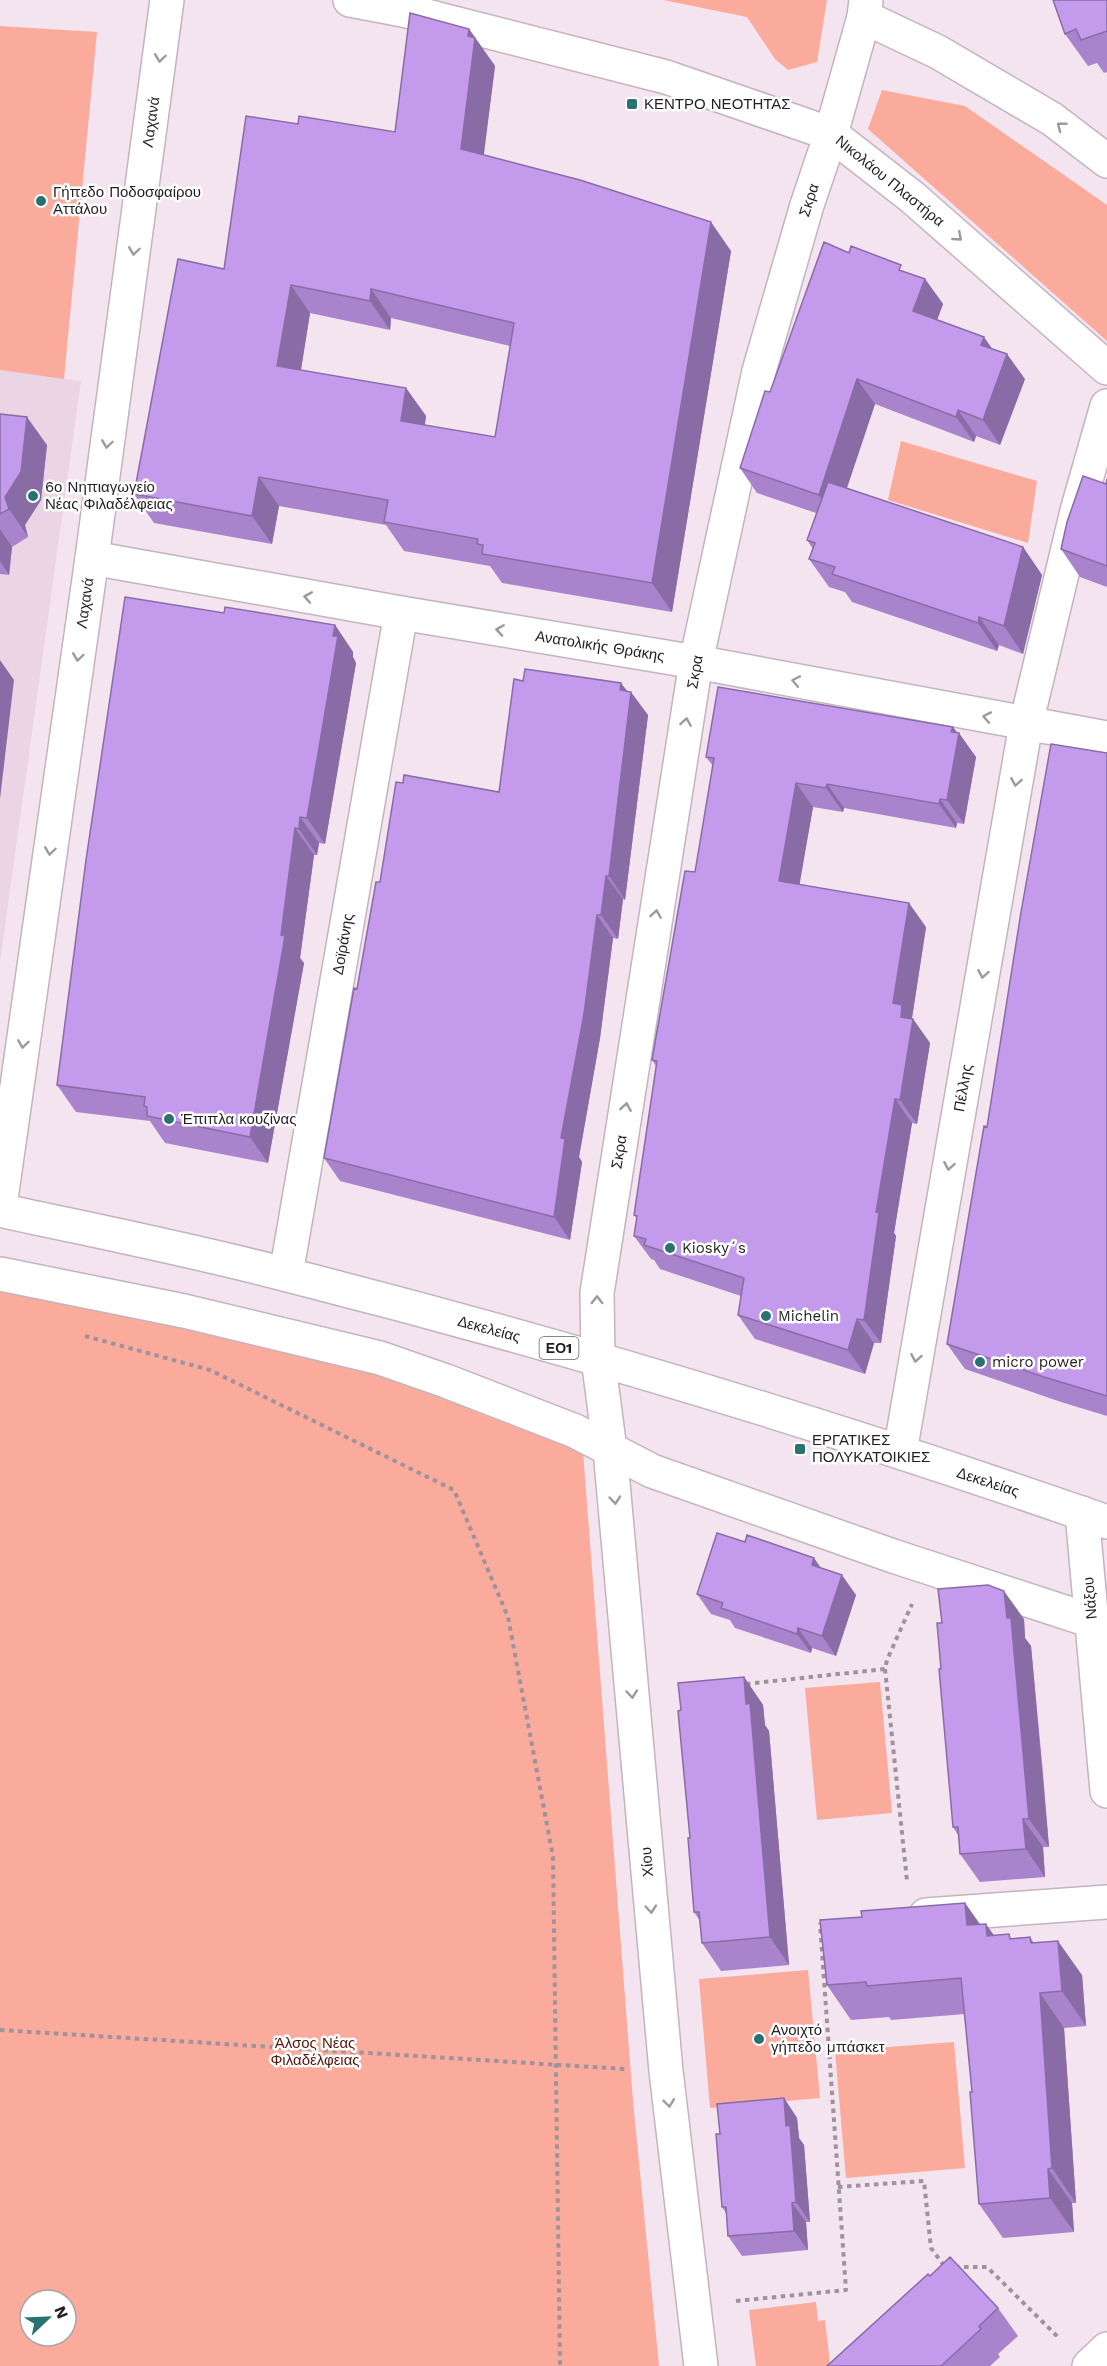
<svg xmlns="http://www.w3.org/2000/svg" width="1107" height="2366" viewBox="0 0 1107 2366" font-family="'Work Sans',sans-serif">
	<rect width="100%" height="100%" fill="#f3e4ef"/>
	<path fill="#ebd5e5" d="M0,370L81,381L0,962Z"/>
	<path fill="#faab9c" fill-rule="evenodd" d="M663,0H827L817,62L788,70L775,59L747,17Z
		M0,26L97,32L64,379L0,370Z
		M882,90L965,106L1107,205V341L868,129Z
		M901,441L1037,481L1028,543L888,500Z
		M0,1286L211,1329L412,1381L479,1413L583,1452L633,2101L659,2366H0ZM30,2300H66V2336H30Z
		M880,1682L892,1813L817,1820L805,1688Z
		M808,1970L820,2098L710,2108L699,1979Z
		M954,2042L965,2168L846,2178L835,2051Z
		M816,2302L818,2321L825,2320L830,2364L827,2366H756L749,2310Z"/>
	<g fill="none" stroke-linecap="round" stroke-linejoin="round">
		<g stroke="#c3b4bf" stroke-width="36">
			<path id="pedestrian" d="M1026,724L1077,511L1107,406
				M0,1274L184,1311L380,1358L446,1381L575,1431L652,1471L893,1556L1107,1626"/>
		</g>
		<g stroke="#c3b4bf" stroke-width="36">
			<path id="minor" d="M350,0L403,10L666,77L831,134L912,197L1107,368
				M864,17L938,52L1052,119L1107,161
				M92,558L401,613L696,662L1107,738
				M286,1274L401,613
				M598,1358L610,1450L666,2071L701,2366
				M900,1452L1026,724
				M1082,1513L1107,1791
				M926,1915L1107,1902
				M1089,2366L1107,2349"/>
		</g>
		<g stroke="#c3b4bf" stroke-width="36">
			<path id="tertiary" d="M0,1206L92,558L167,0
				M598,1358L597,1293L696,662L759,371L807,205L831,134L864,17L866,0"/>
		</g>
		<g stroke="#c3b4bf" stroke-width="36">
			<path id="primary" d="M0,1210C96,1231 193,1250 288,1275C564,1345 838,1428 1107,1522"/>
		</g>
		<path stroke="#9e929b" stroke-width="4" stroke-dasharray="4.5 4.5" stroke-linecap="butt" d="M85,1336L210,1370L454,1490L508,1617L553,1857L560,2366
			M885,1669L907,1881
			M746,1684L885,1669L887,1660L912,1604
			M0,2030L625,2069
			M838,2187L924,2181L931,2248L945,2267
			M955,2267H987L1059,2338
			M736,2301L846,2290L820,1923"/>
		<use href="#pedestrian" stroke="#fff" stroke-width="33"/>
		<use href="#minor" stroke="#fff" stroke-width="33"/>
		<use href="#tertiary" stroke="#fff" stroke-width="33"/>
		<use href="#primary" stroke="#fff" stroke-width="33"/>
	</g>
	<path fill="#a984cc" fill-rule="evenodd" d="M1107,0V72L1104,73L1097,63L1088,66L1065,34Z
		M469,29L495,66L483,155L731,251L672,612L502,583L490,566L404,551L386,525L279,506L272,544L154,523L134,494L224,269L298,124L395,132ZM310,313L390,330L391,318L510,346L495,437L425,425L426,416L406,388L301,370Z
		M849,253L925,279L943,304L937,320L992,349L1025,379L1000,445L976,436L974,442L875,404L847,488L1023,547L1042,575L1023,654L999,645L997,651L852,602L845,592L829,587L809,559L813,549L807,540L816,513L757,493L740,468L770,392Z
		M0,414L47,445L41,500L25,525L28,537L12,547L9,575L0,574Z
		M1107,479V587L1080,577L1061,549L1106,484Z
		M224,613L335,625L353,652V657L356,663L325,844L319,843L317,855H314L300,958L304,963L268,1163L165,1143L150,1121L76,1112L57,1085Z
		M627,691L648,715L625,900L623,899L618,939L613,938L600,1038L579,1157L582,1162L570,1240L340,1181L324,1158L357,989L380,882L403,783L499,792Z
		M953,727L976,757L964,824L957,823L956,828L844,808L843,812L813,807L799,884L926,927L912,1018L913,1019L930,1043L917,1124L912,1123L894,1233L896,1236L881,1343H874L865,1374L755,1339L738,1315L741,1296L660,1269L654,1260L651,1259L634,1236L637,1219L634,1215L656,1066L652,1060L695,872L713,766L706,757Z
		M1107,753V1416L1061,1402L965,1369L947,1344L987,1127Z
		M821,1568L856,1595L836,1656L812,1648L811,1653L735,1628L730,1620L711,1614L697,1594Z
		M1024,1619L1025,1638L1031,1646L1043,1773L1049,1847H1043L1045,1877L980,1882L960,1854L958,1835L953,1827L941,1669L942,1623Z
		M744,1677L763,1705L765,1725L769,1731L789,1965L721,1971L702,1943L700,1921L694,1912L690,1838L681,1710Z
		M965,1903L980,1924L994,1935L1012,1938L1030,1937L1034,1943L1082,1975L1086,2026L1064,2028L1076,2203H1072L1074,2232L1003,2238L979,2204L972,2092L965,2014L891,2020L889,2017L851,2020L827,1985L862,1917Z
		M784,2098L797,2118L799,2138L804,2145L810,2222H806L808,2250L742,2256L728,2236L726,2213L722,2207L720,2134Z
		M930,2276L998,2308L1018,2336L998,2354L1000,2357L990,2366H827Z"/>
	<path fill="#896ca6" d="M469,29L495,66L481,178L461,149Z
		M711,222L731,251L672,612L652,583Z
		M925,279L943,304L931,336L913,311Z
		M291,285L310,313L297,394L277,366Z
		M371,289L391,318L390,330L370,301Z
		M984,337L1002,363L981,345Z
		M1007,354L1025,379L1000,445L983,420Z
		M857,379L875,404L836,520L819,495Z
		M406,388L426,416L421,450L401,421Z
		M958,410L976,436L974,442L956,417Z
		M27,417L47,445L41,500L25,525L28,537L9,509L5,497Z
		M259,477L279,506L272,544L252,516Z
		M0,529L12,547L9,575L0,561Z
		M1023,547L1042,575L1023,654L1004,626Z
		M979,617L999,645L997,651L978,623Z
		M335,625L353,652V657L356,663L325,844L307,818Z
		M0,660L14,680L0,799Z
		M621,683L631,696V692L648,715L625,900L609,876Z
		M953,727L959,736V733L976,757L964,824L947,800L951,732Z
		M796,783L813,807L796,905L779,881Z
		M827,784L844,808L843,812L826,788Z
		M940,799L957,823L956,828L939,804Z
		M300,817L319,843L317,855L299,829Z
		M295,828L314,855L300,958L304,963L268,1163L250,1137L281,935Z
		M606,876L623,899L618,939L601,915Z
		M909,903L926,927L912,1018L913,1021V1019L930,1043L917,1124L900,1100L893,1003Z
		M597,915L613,938L600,1038L579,1157L582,1162L570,1240L554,1217L561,1138Z
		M895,1099L912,1123L894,1233L896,1236L881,1343L864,1320L876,1212Z
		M857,1319L874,1343L865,1374L848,1350Z
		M814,1558L828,1578L812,1565Z
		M842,1575L856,1595L836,1656L822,1636Z
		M1004,1591L1024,1619L1025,1638L1031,1646L1049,1847L1029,1819L1007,1618Z
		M798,1628L812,1648L811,1653L797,1634Z
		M744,1677L763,1705L765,1725L769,1731L789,1965L770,1937Z
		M1023,1819L1043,1847L1045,1877L1026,1849Z
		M965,1903L987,1935L986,1924L1010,1958L967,1925Z
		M1058,1941L1082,1975L1086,2026L1062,1991Z
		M1040,1993L1064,2028L1076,2203L1052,2168Z
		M784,2098L797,2118L799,2138L804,2145L810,2222L796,2202L786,2126Z
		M1048,2169L1072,2203L1074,2232L1050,2198Z
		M792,2203L806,2222L808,2250L794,2231Z"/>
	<path fill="#c49aed" stroke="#896ca6" stroke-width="1.5" fill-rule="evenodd" d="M1053,0H1107V31L1081,40L1076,29L1065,34Z
		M410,13L469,29L468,36L475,38L461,149L580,180L711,222L652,583L482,554L483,545L477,544L478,539L384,522L388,500L259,477L252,516L134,494L178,259L224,269L246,116L298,124L299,116L395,132ZM291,285L370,301L371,289L514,323L495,437L401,421L406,388L277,366Z
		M824,242L849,253L851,246L901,265L899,270L925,279L913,311L984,337L981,345L1007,354L983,420L958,410L956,417L857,379L819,495L740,468L765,391L770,392Z
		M0,414L27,417L21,472L5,497L9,509L0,514Z
		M1083,476L1106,484L1107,479V566L1061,549L1067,522Z
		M828,482L1023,547L1004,626L979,617L978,623L832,574L835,567L809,559L815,543L807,540Z
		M125,597L224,613L225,607L335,625L333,636H338L307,818L300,817L299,829L295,828L281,935L285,936L250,1137L147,1116V1107L144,1106L145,1097L57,1085L86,860Z
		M525,669L621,683L620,690L631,692L609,876H606L601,915H597L584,1014L561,1138L565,1139L554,1217L324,1158L354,988L357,989L376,882H380L396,782L403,783L404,775L499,792L514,679L523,681Z
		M718,687L953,727L951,732L959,733L947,800L940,799L939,804L827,784L826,788L796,783L779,881L909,903L893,1003L902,1005L901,1017L913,1019L900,1100L895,1099L876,1212L879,1213L864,1320L857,1319L848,1350L738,1315L744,1278L644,1245L646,1239L634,1236L637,1216L634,1215L657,1061L652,1060L685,871L695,872L714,758L706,757Z
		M1051,744L1107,753V1396L1044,1377L947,1344L984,1126L987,1127L1021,912Z
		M717,1533L745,1542L747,1535L814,1558L812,1565L842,1575L822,1636L798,1628L797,1634L721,1608L723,1603L697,1594Z
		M988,1585L1004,1591L1007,1618H1011L1029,1819H1023L1026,1849L960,1854L958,1827H953L939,1669H941L937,1623H942L938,1589Z
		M744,1677L746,1704L750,1703L770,1937L702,1943L699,1912H694L688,1838H690L678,1711L681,1710L678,1683Z
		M965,1903L967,1925L986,1924L987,1936L1009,1934L1010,1939L1030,1937L1031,1943L1058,1941L1062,1991L1040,1993L1052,2168L1048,2169L1050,2198L979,2204L970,2092H972L961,1978L867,1986L866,1982L827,1985L820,1920L862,1917L861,1911Z
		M784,2098L786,2126L790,2125L796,2202L792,2203L794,2231L728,2236L726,2207H722L716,2134H720L717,2104Z
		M950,2257L998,2308L979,2326L981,2329L941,2366H827L928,2274L930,2276Z"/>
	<defs><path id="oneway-chevron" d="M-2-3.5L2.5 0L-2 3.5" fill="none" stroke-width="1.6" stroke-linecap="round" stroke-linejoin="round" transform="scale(1.5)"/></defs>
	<g stroke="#9c9a9c">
		<use href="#oneway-chevron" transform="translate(160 58) rotate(98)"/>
		<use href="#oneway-chevron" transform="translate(1061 126) rotate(-142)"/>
		<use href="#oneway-chevron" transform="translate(958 237) rotate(41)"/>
		<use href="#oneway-chevron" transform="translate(134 251) rotate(98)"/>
		<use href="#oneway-chevron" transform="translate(107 444) rotate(98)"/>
		<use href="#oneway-chevron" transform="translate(308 597) rotate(-170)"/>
		<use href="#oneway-chevron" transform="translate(500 630) rotate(-171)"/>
		<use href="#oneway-chevron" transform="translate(78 657) rotate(98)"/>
		<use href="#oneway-chevron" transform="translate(796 681) rotate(-169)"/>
		<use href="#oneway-chevron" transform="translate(987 717) rotate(-169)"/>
		<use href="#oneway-chevron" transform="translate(686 722) rotate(-81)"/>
		<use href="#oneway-chevron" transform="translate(1016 782) rotate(100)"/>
		<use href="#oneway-chevron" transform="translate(50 851) rotate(98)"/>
		<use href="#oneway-chevron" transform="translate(656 914) rotate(-81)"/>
		<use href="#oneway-chevron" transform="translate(983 974) rotate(100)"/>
		<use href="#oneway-chevron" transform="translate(23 1044) rotate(98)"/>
		<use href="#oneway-chevron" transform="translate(626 1107) rotate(-81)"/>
		<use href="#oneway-chevron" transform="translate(949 1166) rotate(100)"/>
		<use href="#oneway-chevron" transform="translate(597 1300) rotate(-90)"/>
		<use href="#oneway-chevron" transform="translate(916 1358) rotate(100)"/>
		<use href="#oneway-chevron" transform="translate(615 1500) rotate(85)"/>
		<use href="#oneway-chevron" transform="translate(632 1694) rotate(85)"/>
		<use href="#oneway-chevron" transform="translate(651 1909) rotate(85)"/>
		<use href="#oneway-chevron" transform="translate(669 2103) rotate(83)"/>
	</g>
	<g fill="#287271" stroke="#fff" stroke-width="2">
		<rect x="626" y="98" width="12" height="12" rx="3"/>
		<circle cx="41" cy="201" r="6"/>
		<circle cx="33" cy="496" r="6"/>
		<circle cx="169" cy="1119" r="6"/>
		<circle cx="670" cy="1248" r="6"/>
		<circle cx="766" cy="1316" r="6"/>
		<circle cx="980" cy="1362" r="6"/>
		<rect x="794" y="1443" width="12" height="12" rx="3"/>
		<circle cx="759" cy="2039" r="6"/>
	</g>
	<g text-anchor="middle" stroke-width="5" stroke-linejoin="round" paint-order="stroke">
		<rect fill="#fff" stroke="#666264" stroke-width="1.5" x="539.5" y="1337" width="39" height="22" rx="4.5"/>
		<g font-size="14" font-weight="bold" fill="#241e22">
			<text x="559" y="1353">ΕΟ1</text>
		</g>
		<g font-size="15" fill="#241e22" stroke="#fff" text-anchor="start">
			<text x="644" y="109">ΚΕΝΤΡΟ ΝΕΟΤΗΤΑΣ</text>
			<text x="53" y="197">Γήπεδο Ποδοσφαίρου<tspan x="53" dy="17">Αττάλου</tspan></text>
			<text x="45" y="492">6ο Νηπιαγωγείο<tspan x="45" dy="17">Νέας Φιλαδέλφειας</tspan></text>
			<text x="181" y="1124">Έπιπλα κουζίνας</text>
			<text x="682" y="1253">Kiosky´s</text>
			<text x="778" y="1321">Michelin</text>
			<text x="992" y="1367">micro power</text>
			<text x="812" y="1445">ΕΡΓΑΤΙΚΕΣ<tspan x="812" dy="17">ΠΟΛΥΚΑΤΟΙΚΙΕΣ</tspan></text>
			<text x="771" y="2035">Ανοιχτό<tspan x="771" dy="17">γήπεδο μπάσκετ</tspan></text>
		</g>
		<g font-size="15" fill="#241e22" stroke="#fff">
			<text transform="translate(151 122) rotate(-82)" y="5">Λαχανά</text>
			<text transform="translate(890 181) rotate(39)" y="5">Νικολάου Πλαστήρα</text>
			<text transform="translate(809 200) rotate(-72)" y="5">Σκρα</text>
			<text transform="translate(85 603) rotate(-82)" y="5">Λαχανά</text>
			<text transform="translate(600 646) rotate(9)" y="5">Ανατολικής Θράκης</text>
			<text transform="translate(695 672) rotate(-80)" y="5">Σκρα</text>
			<text transform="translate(343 944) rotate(-80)" y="5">Δοϊράνης</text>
			<text transform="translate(963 1088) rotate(-80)" y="5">Πέλλης</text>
			<text transform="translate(619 1152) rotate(-81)" y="5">Σκρα</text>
			<text transform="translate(489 1329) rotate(15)" y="5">Δεκελείας</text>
			<text transform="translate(988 1482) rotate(18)" y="5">Δεκελείας</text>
			<text transform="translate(1090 1598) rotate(-95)" y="5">Νάξου</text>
			<text transform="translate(647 1862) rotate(-95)" y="5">Χίου</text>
		</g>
		<g font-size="15" fill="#53160d" stroke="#fff">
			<text x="315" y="2048">Άλσος Νέας<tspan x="315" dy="17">Φιλαδέλφειας</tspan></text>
		</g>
	</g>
	<g transform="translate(48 2318) rotate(67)"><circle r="28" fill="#ffffff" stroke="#a7a5a7" stroke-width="1.5"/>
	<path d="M0-4.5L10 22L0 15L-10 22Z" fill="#287271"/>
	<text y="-9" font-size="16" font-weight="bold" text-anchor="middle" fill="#241e22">N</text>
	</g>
</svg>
